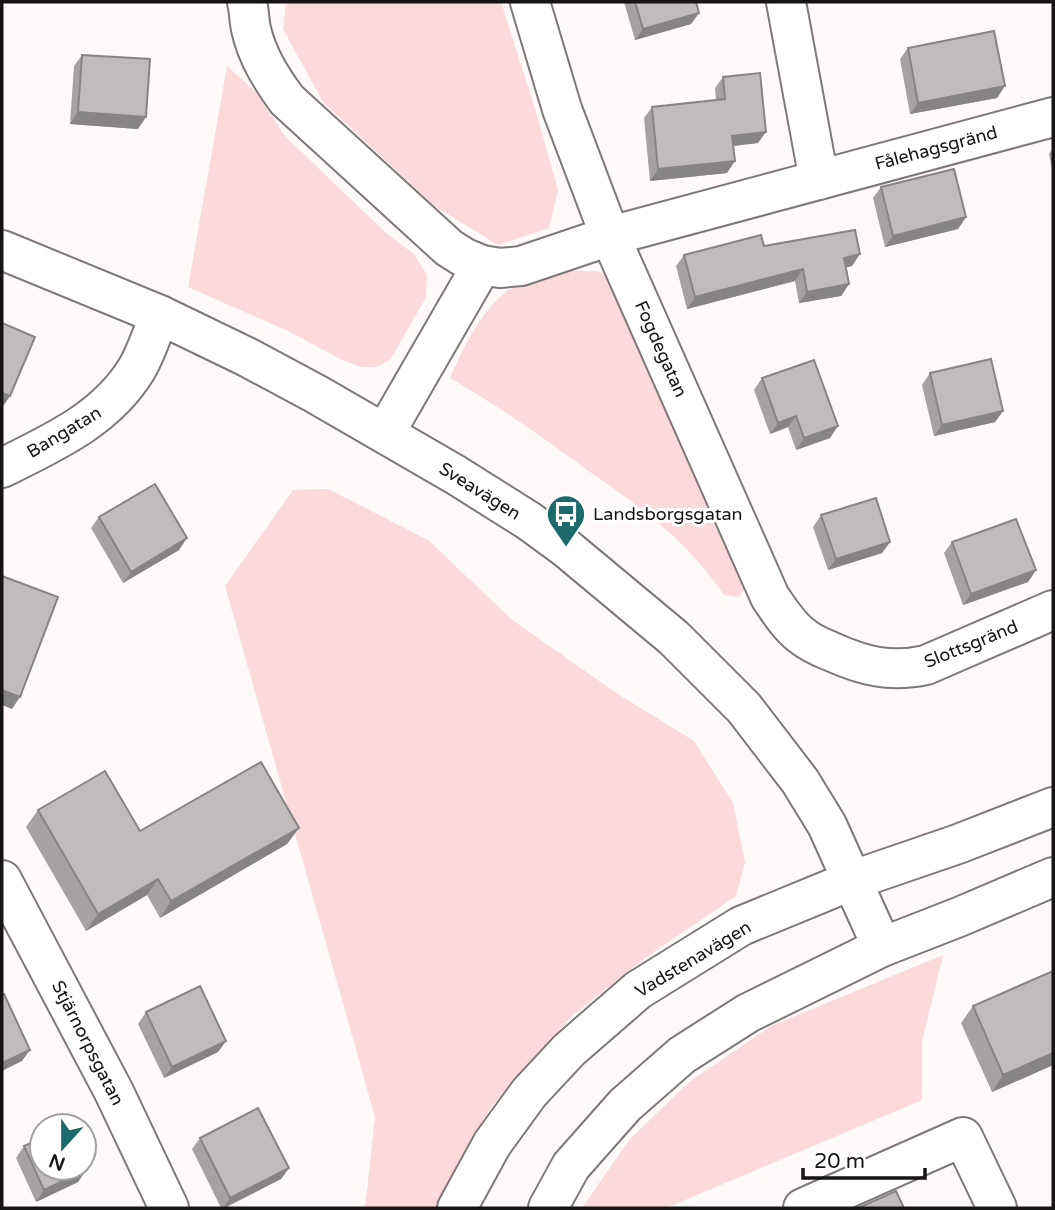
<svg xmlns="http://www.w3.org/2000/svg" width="1055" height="1210" viewBox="0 0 1055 1210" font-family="'Varela Round',sans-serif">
	<rect width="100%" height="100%" fill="#fff9fa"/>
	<path fill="#fcd9db" d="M286,2H501L536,112L558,190L549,228L498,245L433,205L323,102L283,29Z
		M227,66L258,94L284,135L386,233L414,254L427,275L426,297L390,360L376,367H361L340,359L290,332L188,287Z
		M569,271H598L614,281L748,584L739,597L724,595C685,538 639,506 583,467C540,435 497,405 450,378C463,348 480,312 507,291C523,278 550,275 569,271Z
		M328,489L428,540L511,619L616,693L694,741L733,803L745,862L736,896L645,958L572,1016L492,1106L461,1156L437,1208H365L375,1117L225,586L293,490Z
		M943,955L922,1041V1100L666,1208H582L629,1140L689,1082L771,1026Z"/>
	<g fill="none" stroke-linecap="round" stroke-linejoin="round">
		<g stroke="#7e7979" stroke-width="42">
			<path id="minor" d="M247,2C249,9 249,20 251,29C257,56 271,78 287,100L449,248L465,258L482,265L500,268L521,266L610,236L1053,117
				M530,2L562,109L610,236L770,597C779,610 788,625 801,635C809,642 820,647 830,651C863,666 890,673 926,665L1053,610
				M786,2L819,180
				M385,433L482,265
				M2,468C52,443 105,420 136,370C146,354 152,333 160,315
				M2,880L114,1092L169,1208
				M803,1208L963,1137L997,1208"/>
		</g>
		<g stroke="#7e7979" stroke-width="42">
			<path id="major" d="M2,250L160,315L247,357L316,394L456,475L529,521L566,548L674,638L744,708L800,781L827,825L882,947
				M457,1208L492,1144L529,1093L569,1050L638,990L741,926L853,880L958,844L1053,807
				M548,1208L571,1166L625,1105L682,1055L748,1013L882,947L959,917L1053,877"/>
		</g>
		<use href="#minor" stroke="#fff" stroke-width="38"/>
		<use href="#major" stroke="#fff" stroke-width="38"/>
	</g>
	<path fill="#a6a2a2" d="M624,2H696L699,13L691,24L635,40Z
		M908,48L997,98L910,114L900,59Z
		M82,55L138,129L70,124L74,66Z
		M723,77L758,143L733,146L727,173L650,181L644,118L652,107L716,100L715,88Z
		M1053,148V173L1049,154Z
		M881,187L966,217L958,229L885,247L873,198Z
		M764,246L852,266L846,267L849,284L841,296L799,303L795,281L687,309L676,266L684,255Z
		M930,373L1003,411L995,422L934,436L922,385Z
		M762,378L830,438L796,450L788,427L770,434L754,390Z
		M821,515L890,542L882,553L828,570L813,527Z
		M99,517L179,550L123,583L91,528Z
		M952,542L1036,570L1028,582L963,605L944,553Z
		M38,810L140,831L299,828L287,844L160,918L147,895L86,931L26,827Z
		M1053,971V1065L992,1092L961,1023L973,1006Z
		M146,1012L226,1041L218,1052L164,1078L138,1024Z
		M200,1138L289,1168L281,1179L225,1208H221L192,1149Z
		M24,1146L86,1170L78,1182L36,1202L16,1158Z"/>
	<path fill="#878484" d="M699,13L691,24L635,40L643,29Z
		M1005,86L997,98L910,114L918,103Z
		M78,112L146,117L138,129L70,124Z
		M766,132L758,143L724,147L732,136Z
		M735,161L727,173L650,181L658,169Z
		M966,217L958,229L885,247L893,236Z
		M860,254L852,266L836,270L844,258Z
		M803,269L795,281L687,309L695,297Z
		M849,284L841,296L799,303L807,292Z
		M2,393L10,396L2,408Z
		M1003,411L995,422L934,436L942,425Z
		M796,416L788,427L770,434L778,423Z
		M838,426L830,438L796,450L804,438Z
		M187,538L179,550L123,583L131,572Z
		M890,542L882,553L828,570L836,559Z
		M1036,570L1028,582L963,605L971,594Z
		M2,690L20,697L12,709L2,705Z
		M299,828L287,844L160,918L171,901Z
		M158,879L147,895L86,931L98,914Z
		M226,1041L218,1052L164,1078L172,1067Z
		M30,1050L22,1061L2,1071V1063Z
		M1053,1053V1065L992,1092L1003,1075Z
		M289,1168L281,1179L223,1208L230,1198Z
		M86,1170L78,1182L36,1202L44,1190Z"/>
	<path fill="#c1bcbc" stroke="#878484" stroke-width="2" d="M635,2H696L699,13L643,29Z
		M994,31L1005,86L918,103L908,48Z
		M82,55L150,59L146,117L78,112Z
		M760,73L766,132L732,136L735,161L658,169L652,107L725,99L723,77Z
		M954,169L966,217L893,236L881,187Z
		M855,230L860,254L844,258L849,284L807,292L803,269L695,297L684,255L761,235L764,246Z
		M2,323L35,337L10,396L2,393Z
		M991,359L1003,411L942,425L930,373Z
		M814,360L838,426L804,438L796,416L778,423L762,378Z
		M155,484L187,538L131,572L99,517Z
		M876,498L890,542L836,559L821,515Z
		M1016,519L1036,570L971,594L952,542Z
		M2,576L58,597L20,697L2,690Z
		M261,762L299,828L171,901L158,879L98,914L38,810L105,771L140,831Z
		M1053,971V1053L1003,1075L973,1006Z
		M200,986L226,1041L172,1067L146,1012Z
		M4,994L30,1050L2,1063V995Z
		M258,1108L289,1168L230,1198L200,1138Z
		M42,1138V1168H84V1165L86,1170L44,1190L24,1146Z
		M896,1191L904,1208H858Z"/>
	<defs>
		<g id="bus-pin" transform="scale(2.0125)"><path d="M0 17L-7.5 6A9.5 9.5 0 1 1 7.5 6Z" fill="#1d6a6d" stroke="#fff"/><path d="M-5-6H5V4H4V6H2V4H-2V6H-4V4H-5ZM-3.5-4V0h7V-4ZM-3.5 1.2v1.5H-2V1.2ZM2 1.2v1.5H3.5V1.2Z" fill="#fff"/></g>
	</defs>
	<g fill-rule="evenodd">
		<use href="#bus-pin" x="566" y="514"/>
	</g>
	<g text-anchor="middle" stroke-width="6" stroke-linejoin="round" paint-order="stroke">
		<g font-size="18" fill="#161414" stroke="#fff">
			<text transform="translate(936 148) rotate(-15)" y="6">Fålehagsgränd</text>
			<text transform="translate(661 349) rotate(66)" y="6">Fogdegatan</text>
			<text transform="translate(64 432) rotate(-31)" y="6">Bangatan</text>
			<text transform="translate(480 491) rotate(32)" y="6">Sveavägen</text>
			<text transform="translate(971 644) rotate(-22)" y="6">Slottsgränd</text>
			<text transform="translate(693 959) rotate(-31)" y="6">Vadstenavägen</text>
			<text transform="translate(88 1043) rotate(63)" y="6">Stjärnorpsgatan</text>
		</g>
		<g font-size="18" fill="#161414" stroke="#fff" text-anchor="start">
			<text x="593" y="520">Landsborgsgatan</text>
		</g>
	</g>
	<rect width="1055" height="1210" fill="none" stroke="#161414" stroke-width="7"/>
	<g transform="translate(63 1147) rotate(201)"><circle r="33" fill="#ffffff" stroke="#a2a1a1" stroke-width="2"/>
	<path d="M0-5L12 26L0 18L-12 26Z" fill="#1d6a6d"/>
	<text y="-10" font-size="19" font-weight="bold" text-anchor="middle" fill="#161414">N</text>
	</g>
	<path d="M803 1168v10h122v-10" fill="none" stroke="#161414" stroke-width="3.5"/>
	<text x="814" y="1168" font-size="21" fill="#161414" stroke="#ffffff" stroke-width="5" paint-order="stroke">20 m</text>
</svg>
